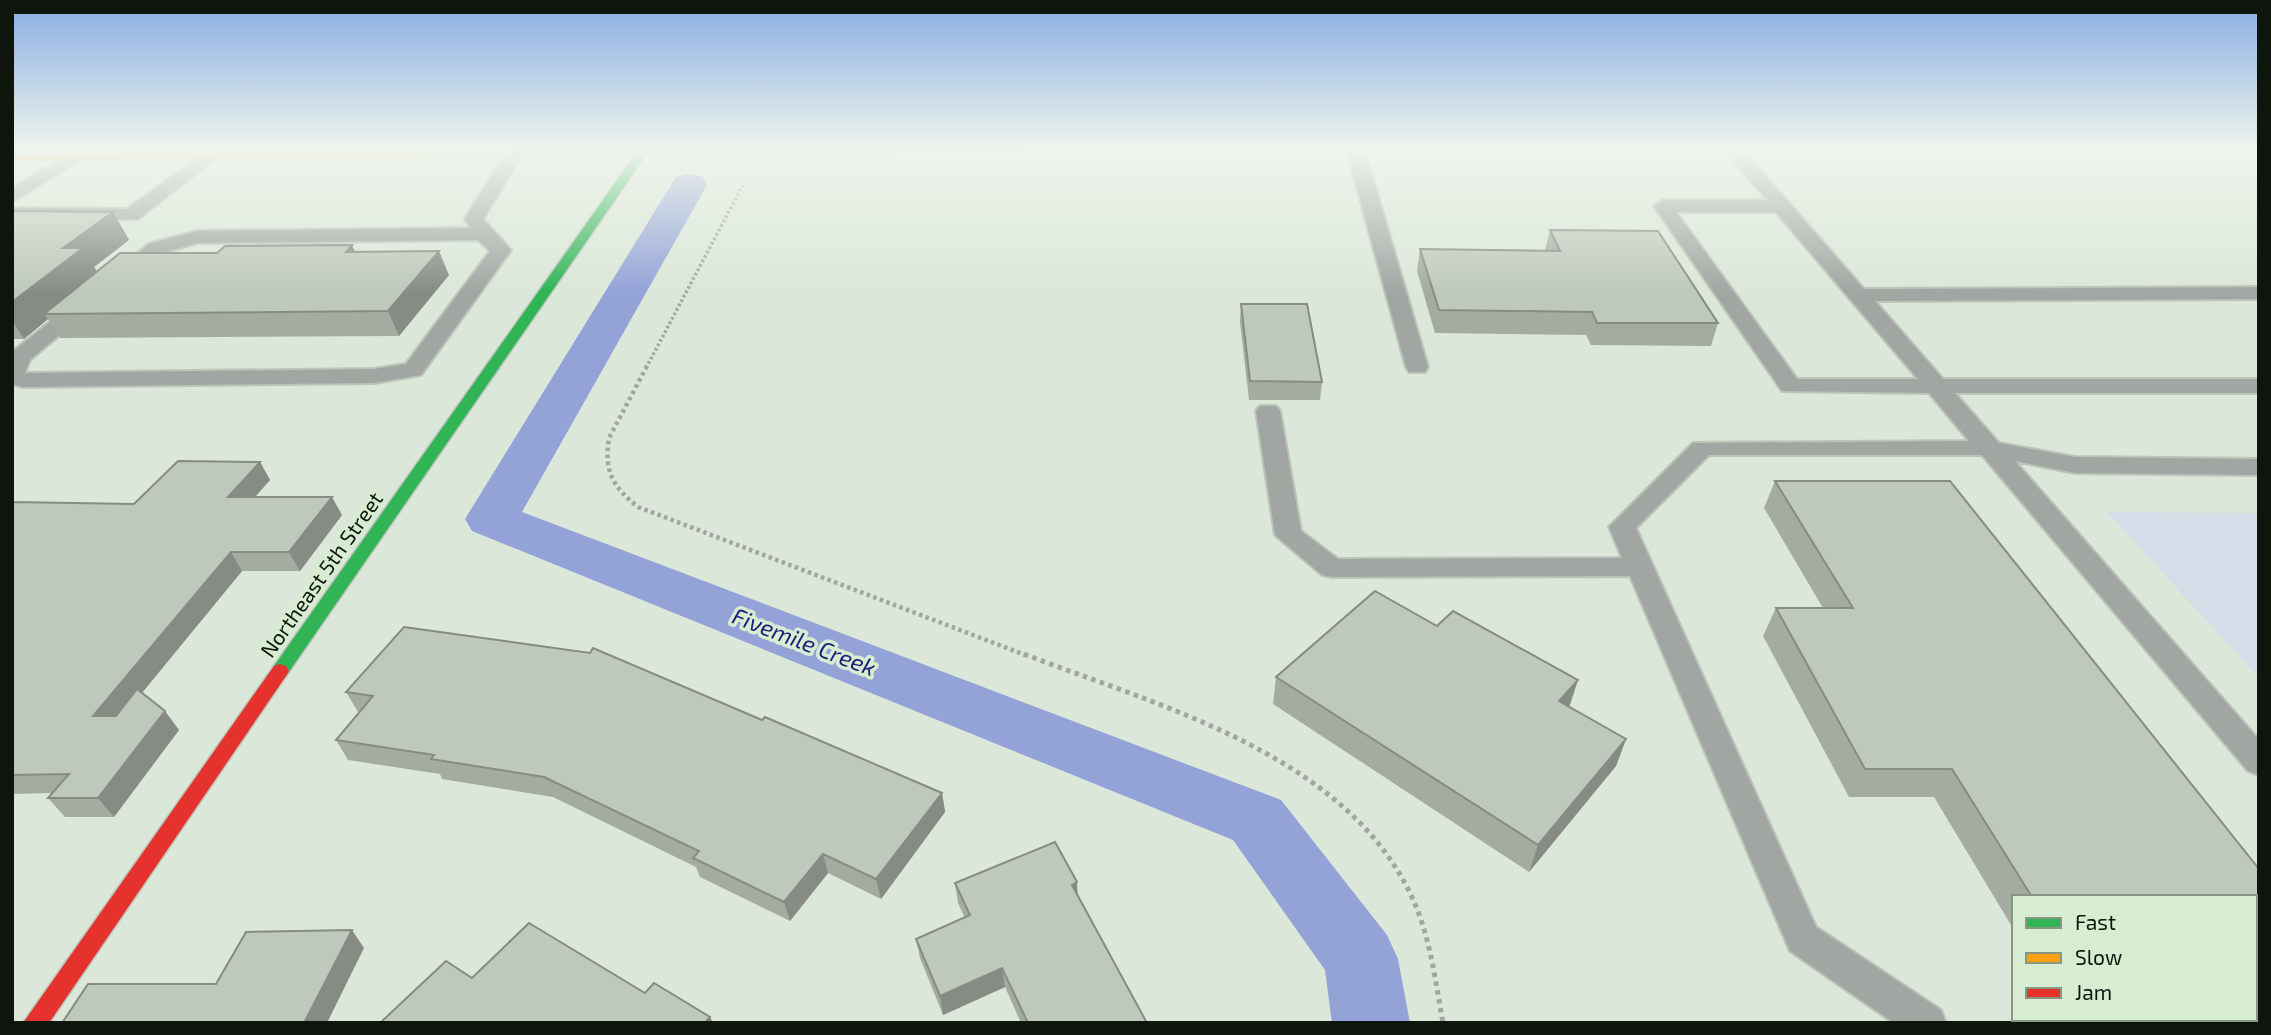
<svg xmlns="http://www.w3.org/2000/svg" width="2271" height="1035" viewBox="0 0 2271 1035" font-family="'Exo 2',sans-serif">
	<rect width="100%" height="100%" fill="#dbe7d8"/>
	<path fill="#d3dee9" d="M2107,512L2259,513V678Z"/>
	<g fill="none" stroke-linecap="round" stroke-linejoin="round">
		<path fill="#93a3d8" fill-rule="evenodd" d="M689,174L702,177L707,185L522,512L1281,800L1387,935L1398,959L1410,1023H1332L1325,970L1233,840L472,531L465,519L671,185L676,177Z"/>
		<g stroke="#bbc4b9" stroke-width="4">
			<path id="lane" d="M509,148H520L524,152L483,219L511,250L421,375L374,383L23,387L12,384V352L75,302H89L93,306L89,310L30,360L25,373L374,369L406,364L490,251L478,240L197,243L162,253L127,279H113L110,275L149,244L197,231L471,228L465,219Z
				M1346,148H1364L1428,367L1425,372H1409L1406,367Z
				M1723,148H1741L1864,289L2259,287V299L1875,301L1943,379H2259V393H1955L1999,443L2075,457L2259,459V475L2075,473L2015,461L2259,740V775L2248,771L1982,455H1709L1636,528L1816,927L1941,1010L1946,1023H1894L1790,951L1630,576L1332,577L1322,575L1275,535L1256,411L1260,406H1276L1280,411L1301,531L1338,559L1622,558L1609,527L1693,443L1969,441L1929,393L1782,391L1654,206L1663,200H1767ZM1676,212H1776L1918,379H1797Z
				M209,150L215,151L218,155L215,159L138,219L12,220V208L127,209Z
				M72,152L81,157L78,161L12,202V189Z"/>
		</g>
		<g stroke="#bbc4b9" stroke-width="3">
			<path id="fast" d="M643,148H1032L1027,151L646,155L286,676H274L271,671L274,666L635,155L506,156L502,155V151Z"/>
		</g>
		<g stroke="#bbc4b9" stroke-width="3">
			<path id="slow" d="M506,150L510,151V155L12,160V154Z"/>
		</g>
		<g stroke="#bbc4b9" stroke-width="3">
			<path id="jam" d="M280,664L286,666L289,671L286,676L49,1023H23L274,666Z"/>
		</g>
		<path stroke="#a1a6a0" stroke-width="3.5" stroke-dasharray="2.5 2.5" stroke-linecap="butt" d="M646,368L743,185"/>
		<path stroke="#a1a6a0" stroke-width="4.5" stroke-dasharray="3.5 3.5" stroke-linecap="butt" d="M647,366L609,438C604,471 612,486 638,507L1028,656"/>
		<path stroke="#a1a6a0" stroke-width="5" stroke-dasharray="4.5 4.5" stroke-linecap="butt" d="M1024,654C1158,706 1343,753 1411,895C1430,935 1435,979 1443,1023"/>
		<use href="#lane" fill="#a2a6a2" fill-rule="evenodd"/>
		<use href="#fast" fill="#30b455" fill-rule="evenodd"/>
		<use href="#slow" fill="#ff9f0a" fill-rule="evenodd"/>
		<use href="#jam" fill="#e5322d" fill-rule="evenodd"/>
	</g>
	<path fill="#a4aca2" d="M12,211L113,212L129,240L94,267L97,271L355,251L449,275L399,336L60,338L48,319L24,339H12Z
		M1550,230L1718,323L1711,346L1591,345L1586,335L1435,333L1417,271L1420,249L1545,250Z
		M1241,304L1322,382L1320,400H1249L1240,322Z
		M260,462L270,480L255,497L342,515L300,571H242L142,693L179,730L114,817H65L48,798L53,793L12,794V502L134,504Z
		M1775,481L2259,869V1017H2255V897H2014V930L1934,797H1849L1763,636L1776,608H1823L1764,508Z
		M1276,677L1569,707L1626,739L1616,766L1529,872L1273,704Z
		M346,692L762,720L942,793L945,812L881,899L828,873L790,921L700,877L696,867L553,797L442,779L440,774L348,760L336,740L360,712H358Z
		M955,883L1077,894L1147,1023H1021L1005,987L943,1015L920,958L916,939L965,918L958,903Z"/>
	<path fill="#868c84" d="M113,212L129,240L94,267L100,277L44,314L48,319L24,339L12,320V302L63,248Z
		M352,245L363,269L346,252Z
		M439,251L449,275L399,336L388,311Z
		M260,462L270,480L239,515L228,497Z
		M332,497L342,515L300,571L289,552Z
		M231,552L242,571L108,734L93,716Z
		M1578,680L1569,708L1559,701Z
		M165,711L179,730L114,817L98,798Z
		M1626,739L1616,766L1529,872L1538,845Z
		M942,793L945,812L881,899L876,879Z
		M823,854L828,873L790,921L784,902Z
		M1077,882L1078,902L1072,885Z
		M352,930L364,948L327,1023H304Z
		M1002,968L1005,987L943,1015L940,996Z
		M710,1017L713,1023H705Z"/>
	<path fill="#bfc8bc" stroke="#868c84" stroke-width="2" d="M12,211L113,212L63,248H83L12,302Z
		M1550,230L1658,231L1718,323H1597L1592,312L1439,310L1420,249L1560,251Z
		M352,245L346,252L439,251L388,311L44,314L120,253H217L225,246Z
		M1241,304H1307L1322,382L1250,381Z
		M178,461L260,462L228,497H332L289,552H231L93,716H116L137,689L165,711L98,798H48L69,774L12,775V502L134,504Z
		M1775,481H1950L2259,869V990H2255V897H2032L1952,769H1865L1776,608H1853Z
		M1375,591L1437,626L1453,611L1578,680L1559,701L1626,739L1538,845L1276,677Z
		M404,627L590,653L593,648L762,720L765,717L942,793L876,879L823,854L784,902L693,858L699,851L544,777L431,759L434,755L336,740L373,696L346,692Z
		M1055,842L1077,882L1072,885L1147,1023H1028L1002,968L940,996L916,939L970,915L955,883Z
		M529,923L645,993L654,983L710,1017L705,1023H380L446,961L472,978Z
		M352,930L304,1023H62L88,984H216L246,932Z"/>
	<linearGradient id="sky" x2="0" y2="1"><stop stop-color="#86ade2"/><stop offset="0.51" stop-color="#eff4ed"/><stop offset="1" stop-color="#eff4ed" stop-opacity="0"/></linearGradient>
	<rect width="2271" height="293" fill="url(#sky)"/>
	<g text-anchor="middle" stroke-width="7" stroke-linejoin="round" paint-order="stroke">
		<g font-size="21" fill="#0e150c" stroke="#d7edd2">
			<text transform="translate(322 575) rotate(-55)" y="7">Northeast 5th Street</text>
		</g>
		<g font-size="23" font-style="italic" fill="#1d1c7b" stroke="#d7edd2">
			<text transform="translate(804 642) rotate(21)" y="8">Fivemile Creek</text>
		</g>
	</g>
	<rect width="2271" height="1035" fill="none" stroke="#0e150c" stroke-width="28"/>
	<rect x="2012" y="895" width="245" height="126" fill="#d7edd2" stroke="#879783" stroke-width="2"/>
	<rect x="2026" y="918" width="35" height="10" fill="#30b455" stroke="#879783" stroke-width="2"/>
	<text x="2075" y="930" font-size="21" fill="#0e150c">Fast</text>
	<rect x="2026" y="953" width="35" height="10" fill="#ff9f0a" stroke="#879783" stroke-width="2"/>
	<text x="2075" y="965" font-size="21" fill="#0e150c">Slow</text>
	<rect x="2026" y="988" width="35" height="10" fill="#e5322d" stroke="#879783" stroke-width="2"/>
	<text x="2075" y="1000" font-size="21" fill="#0e150c">Jam</text>
</svg>
